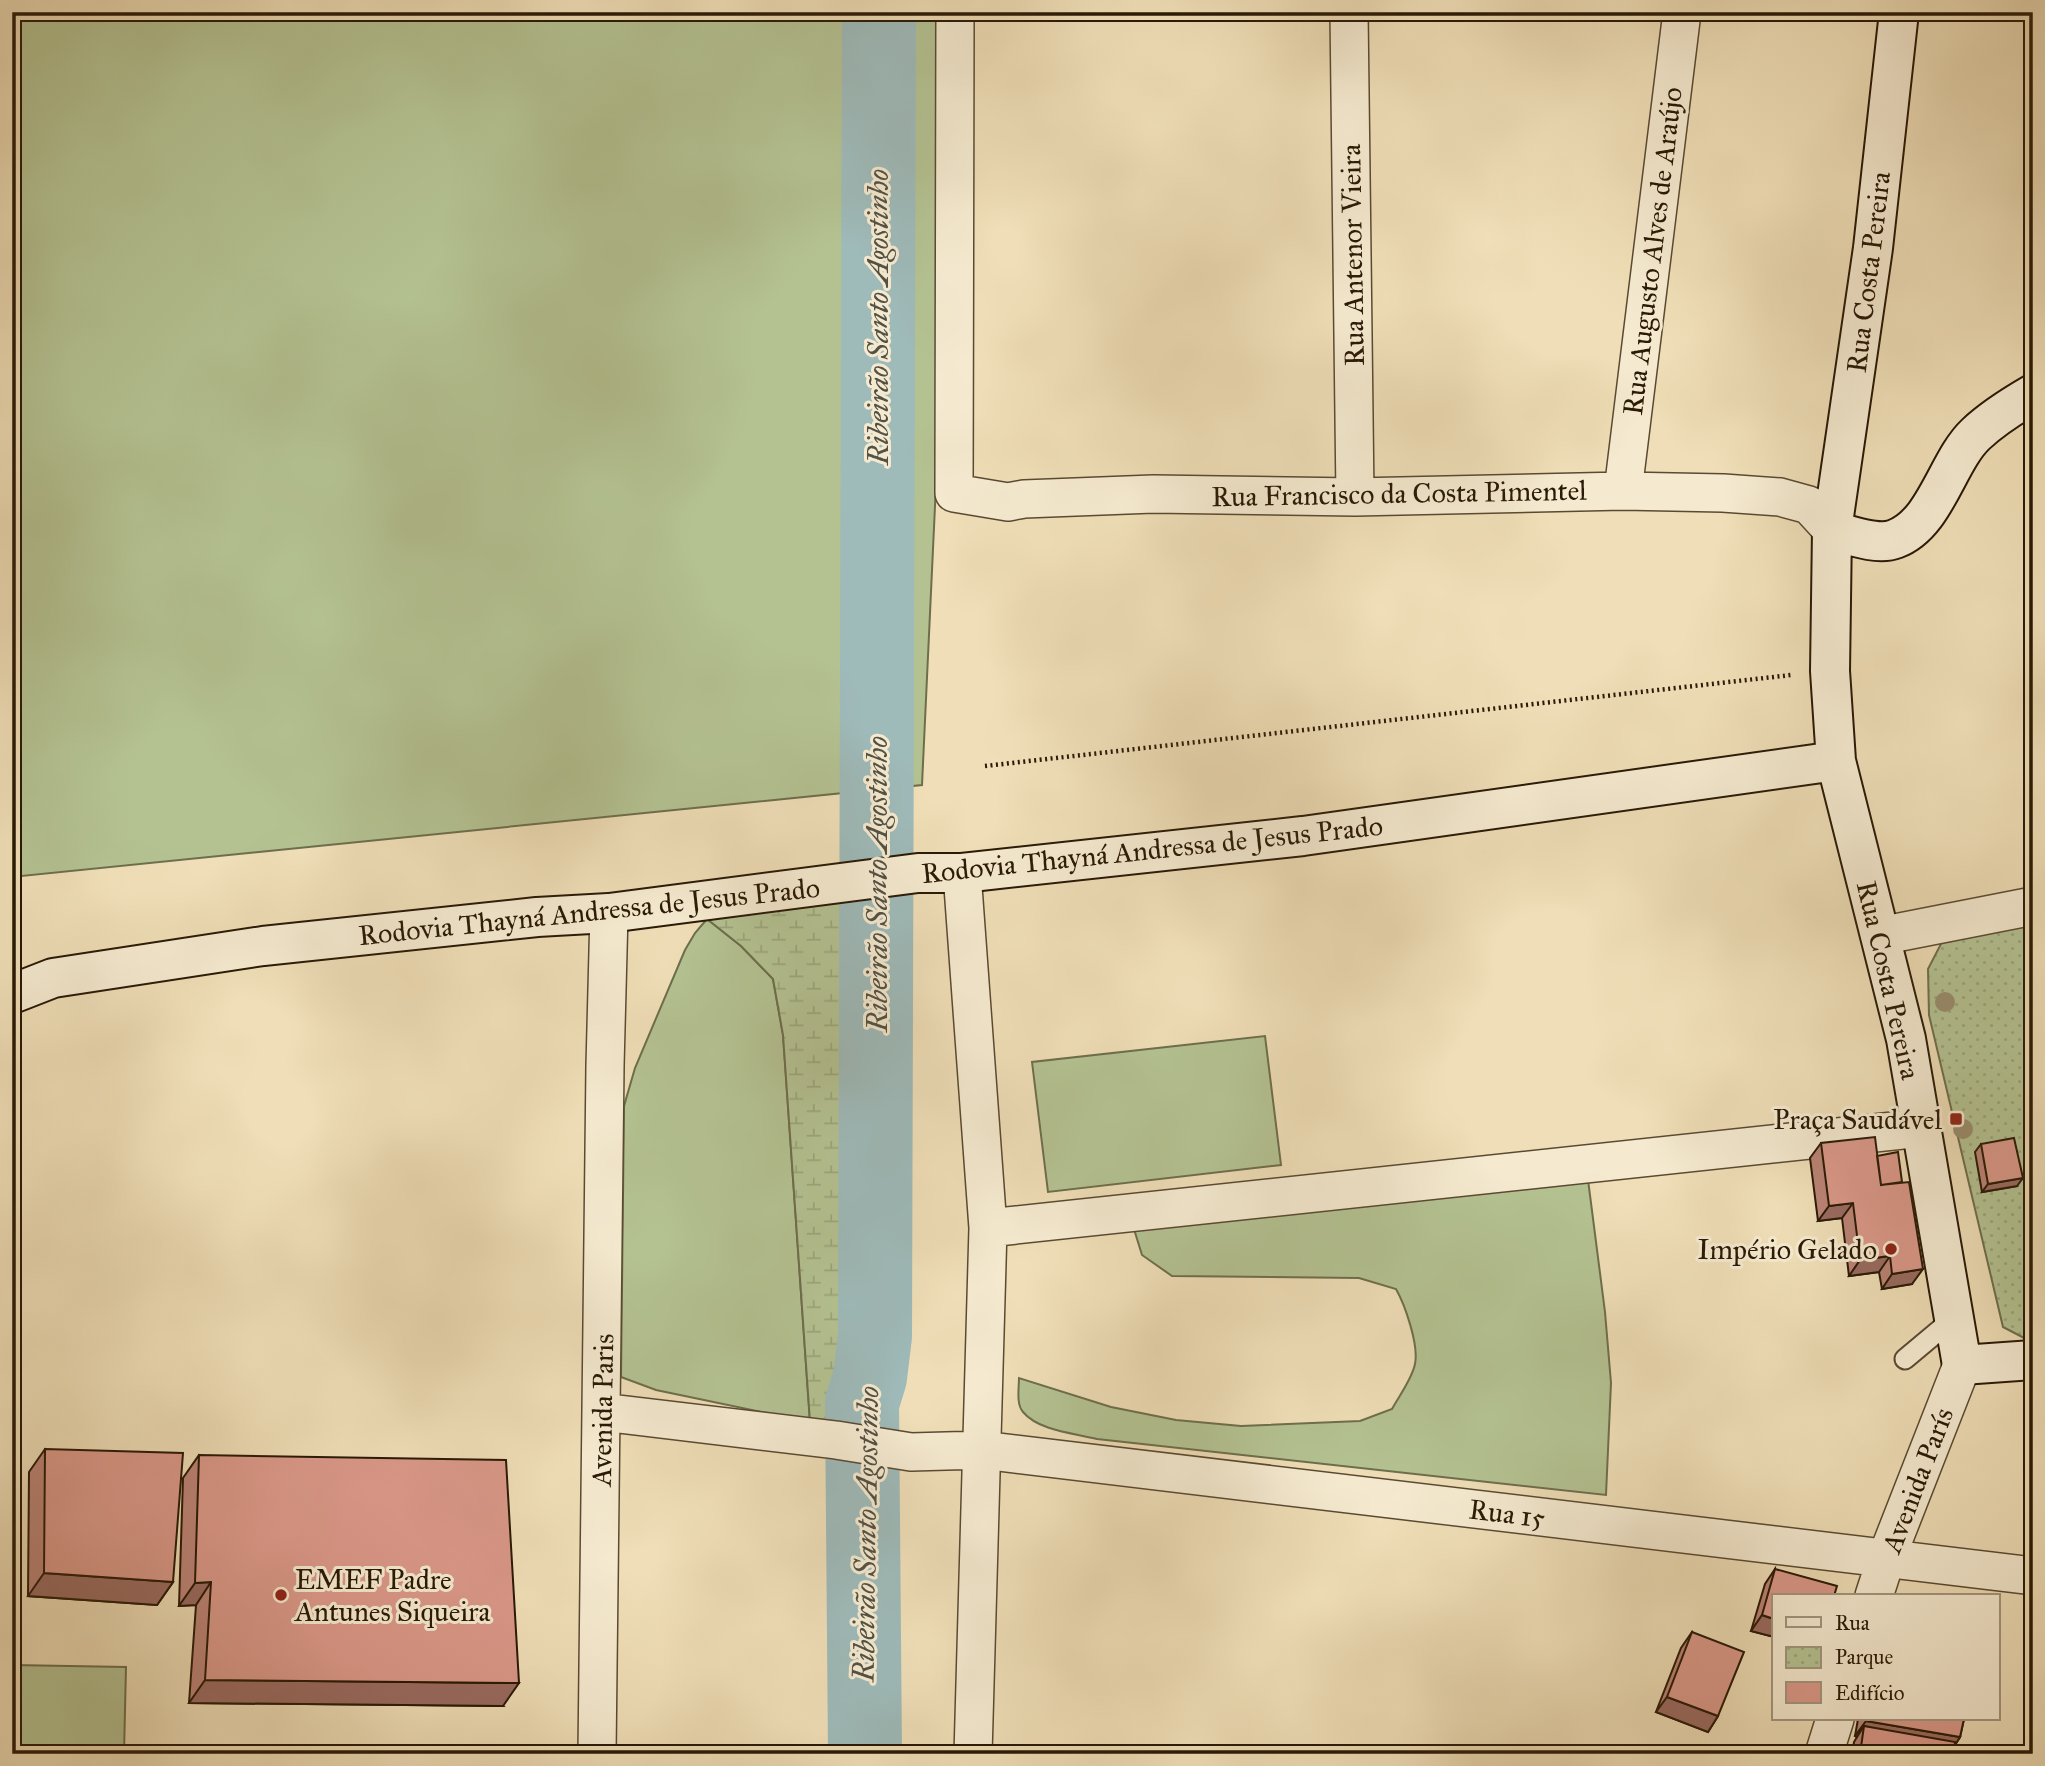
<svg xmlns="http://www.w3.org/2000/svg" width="2045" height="1766" viewBox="0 0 2045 1766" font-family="'IM FELL Great Primer',serif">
	<defs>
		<pattern id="wetland-marsh" width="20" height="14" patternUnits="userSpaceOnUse" patternTransform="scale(1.75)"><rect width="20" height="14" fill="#b4c292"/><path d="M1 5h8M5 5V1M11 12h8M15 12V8" fill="none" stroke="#9ba67c"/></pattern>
		<pattern id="park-dots" width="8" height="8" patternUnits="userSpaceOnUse" patternTransform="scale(1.75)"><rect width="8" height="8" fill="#b4c292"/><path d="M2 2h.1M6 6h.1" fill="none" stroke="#9ba67c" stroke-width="1.8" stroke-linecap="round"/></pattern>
	</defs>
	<rect width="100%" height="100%" fill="#efdeb7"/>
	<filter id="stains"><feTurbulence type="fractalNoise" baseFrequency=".00286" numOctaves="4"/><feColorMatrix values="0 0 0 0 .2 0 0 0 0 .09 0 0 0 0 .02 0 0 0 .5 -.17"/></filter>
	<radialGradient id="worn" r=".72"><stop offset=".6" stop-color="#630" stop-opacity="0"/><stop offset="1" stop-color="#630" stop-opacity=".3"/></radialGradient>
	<path fill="#b4c292" stroke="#6e6e4c" stroke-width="2" d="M12,12H949L952,141L922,785L12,877Z
		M707,919L741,946L773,979L783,1035L810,1422L656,1390L621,1377L624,1106L635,1068L685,950L695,933Z
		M1265,1036L1281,1165L1048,1192L1032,1062Z
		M1586,1164L1605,1312L1611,1383L1606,1495L1097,1439C1074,1433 1039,1431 1023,1412C1016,1404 1019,1388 1019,1378L1111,1407L1176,1420L1241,1426L1360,1421L1392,1409C1399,1396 1412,1379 1415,1364C1419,1345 1405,1305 1396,1289L1359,1278L1172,1276L1142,1255L1129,1213Z
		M12,1665L126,1667L124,1754H12Z"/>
	<path fill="url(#wetland-marsh)" stroke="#6e6e4c" stroke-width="2" d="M876,897L875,1336L870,1377L862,1403L864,1422H810L783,1035L773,979L741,946L707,919Z"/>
	<path fill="url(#park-dots)" stroke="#6e6e4c" stroke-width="2" d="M2033,916V1340L2026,1339L2003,1327L1929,1015L1928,969L1944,938Z"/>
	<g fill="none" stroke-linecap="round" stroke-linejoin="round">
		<path stroke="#9ebab9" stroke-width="74" d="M865,1754L862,1403L870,1377L875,1336L879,12"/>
		<g stroke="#5a4a32" stroke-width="23">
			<path id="lane" d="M1905,1359L1954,1318"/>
		</g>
		<g stroke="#5a4a32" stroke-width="40">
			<path id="street" d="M955,12L954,493L1008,502L1024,499L1153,494L1355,497L1623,491L1723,493L1780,497L1809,505L1832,530
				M1349,12L1355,497
				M1623,491L1682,12
				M962,873L988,1228L973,1754
				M1880,936L2033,906
				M988,1228L1921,1128
				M602,1412L836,1440L911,1452L982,1450L2033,1576
				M1874,1596L1886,1559L1962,1365
				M597,1754L605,1066L609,913
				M1824,1754L1835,1719"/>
		</g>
		<g stroke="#291906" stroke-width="42">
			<path id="secondary" d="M1899,12L1873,248L1832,530L1830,671L1836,761L1906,1039L1962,1365L2033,1360
				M1832,530C1850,535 1877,546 1895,539C1936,524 1947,461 1976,434C1992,419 2014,405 2033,394
				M12,994L53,978L263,946L537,917L609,913L918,873H962L1303,836L1836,761"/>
		</g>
		<path stroke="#291906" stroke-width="4.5" stroke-dasharray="2 3.5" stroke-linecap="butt" d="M985,766L1791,675"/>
		<use href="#lane" stroke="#f5ead0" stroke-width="19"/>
		<use href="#street" stroke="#f5ead0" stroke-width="37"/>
		<use href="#secondary" stroke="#f5ead0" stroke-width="38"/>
	</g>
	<g fill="#998e6d">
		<circle cx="1945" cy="1002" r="10"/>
		<circle cx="1963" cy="1129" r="10"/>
	</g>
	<path fill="#bb8376" stroke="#291906" stroke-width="2" d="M1821,1143L1877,1156L1912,1284L1882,1289L1879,1272L1849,1276L1842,1218L1818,1221L1810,1158Z
		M1981,1144L2017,1186L1982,1192L1975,1152Z
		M45,1449L173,1582L157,1605L28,1596L29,1472Z
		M199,1455L503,1706L189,1703L196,1605L179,1606L183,1478Z
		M1775,1569L1774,1596V1637L1751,1631L1765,1584Z
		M1692,1632L1718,1716L1708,1732L1656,1712L1681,1648Z
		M1858,1719H1964L1960,1737L1955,1745L1954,1754H1852L1854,1742L1857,1737L1855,1736Z"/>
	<path fill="#996a60" stroke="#291906" stroke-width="2" d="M2023,1178L2017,1186L1982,1192L1988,1184Z
		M1853,1203L1842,1218L1818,1221L1829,1206Z
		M1890,1256L1879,1272L1849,1276L1860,1260Z
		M1923,1269L1912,1284L1882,1289L1892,1274Z
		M44,1573L173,1582L157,1605L28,1596Z
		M211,1582L196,1605L179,1606L195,1583Z
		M1762,1615L1774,1619V1637L1751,1631Z
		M205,1680L519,1683L503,1706L189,1703Z
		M1667,1697L1718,1716L1708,1732L1656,1712Z
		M1866,1721L1960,1737L1950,1753L1864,1726L1857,1737L1855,1736Z"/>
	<path fill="#da9889" stroke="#291906" stroke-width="2" d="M1875,1137L1881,1185L1909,1182L1923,1269L1892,1274L1890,1256L1860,1260L1853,1203L1829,1206L1821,1143Z
		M2014,1138L2023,1178L1988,1184L1981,1144Z
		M1898,1152L1902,1182L1881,1185L1877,1156Z
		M45,1449L183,1453L173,1582L44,1573Z
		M199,1455L506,1460L519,1683L205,1680L211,1582L195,1583Z
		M1775,1569L1837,1586L1834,1596H1774V1619L1762,1615Z
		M1692,1632L1744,1652L1718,1716L1667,1697Z
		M1866,1719H1964L1960,1737L1866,1721Z
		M1864,1726L1955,1742L1954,1754H1860Z"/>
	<g fill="#8f2418" stroke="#f5ead0" stroke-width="2.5">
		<rect x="1949" y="1112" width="14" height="14" rx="3.5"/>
		<circle cx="1891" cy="1249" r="7"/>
		<circle cx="281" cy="1595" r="7"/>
	</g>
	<g text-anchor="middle" stroke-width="6" stroke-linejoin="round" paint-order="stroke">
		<g font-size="28" fill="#291906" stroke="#f5ead0">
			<text transform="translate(1652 251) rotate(-83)" y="10">Rua Augusto Alves de Araújo</text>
			<text transform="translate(1352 255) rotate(-91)" y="10">Rua Antenor Vieira</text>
			<text transform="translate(1868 272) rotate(-83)" y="10">Rua Costa Pereira</text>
			<text transform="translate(1399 493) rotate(-1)" y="10">Rua Francisco da Costa Pimentel</text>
			<text transform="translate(1152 849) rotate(-6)" y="10">Rodovia Thayná Andressa de Jesus Prado</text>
			<text transform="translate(589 911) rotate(-6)" y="10">Rodovia Thayná Andressa de Jesus Prado</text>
			<text transform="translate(1889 980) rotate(77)" y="10">Rua Costa Pereira</text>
			<text transform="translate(602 1410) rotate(-89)" y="10">Avenida Paris</text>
			<text transform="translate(1917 1480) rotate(-69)" y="10">Avenida París</text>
			<text transform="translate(1507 1513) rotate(7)" y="10">Rua 15</text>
		</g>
		<g font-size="28" fill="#291906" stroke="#f5ead0" text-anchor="end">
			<text x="1942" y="1129">Praça Saudável</text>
			<text x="1877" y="1259">Império Gelado</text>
			<text x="295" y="1589" text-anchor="start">EMEF Padre<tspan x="295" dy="32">Antunes Siqueira</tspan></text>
		</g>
		<g font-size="30" font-style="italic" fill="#525145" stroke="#f5ead0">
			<text transform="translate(878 317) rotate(-90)" y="10">Ribeirão Santo Agostinho</text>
			<text transform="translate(877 884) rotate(-90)" y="10">Ribeirão Santo Agostinho</text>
			<text transform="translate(866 1534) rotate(-89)" y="10">Ribeirão Santo Agostinho</text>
		</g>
	</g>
	<rect width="2045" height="1766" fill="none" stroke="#efdeb7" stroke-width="42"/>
	<rect x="14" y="14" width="2017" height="1738" fill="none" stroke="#291906" stroke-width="3.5"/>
	<rect x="21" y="21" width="2003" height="1724" fill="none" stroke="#291906" stroke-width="2"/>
	<rect x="1772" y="1594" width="228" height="126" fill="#f5ead0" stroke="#a3967f" stroke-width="2"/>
	<rect x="1786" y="1617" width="35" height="10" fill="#f5ead0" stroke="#a3967f" stroke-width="2"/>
	<text x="1835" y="1630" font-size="21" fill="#291906">Rua</text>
	<rect x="1786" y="1647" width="35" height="21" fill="url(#park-dots)" stroke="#a3967f" stroke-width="2"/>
	<text x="1835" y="1664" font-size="21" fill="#291906">Parque</text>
	<rect x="1786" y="1682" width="35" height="21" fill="#da9889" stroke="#a3967f" stroke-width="2"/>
	<text x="1835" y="1700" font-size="21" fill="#291906">Edifício</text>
	<rect width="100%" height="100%" filter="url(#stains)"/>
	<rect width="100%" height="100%" fill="url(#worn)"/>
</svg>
